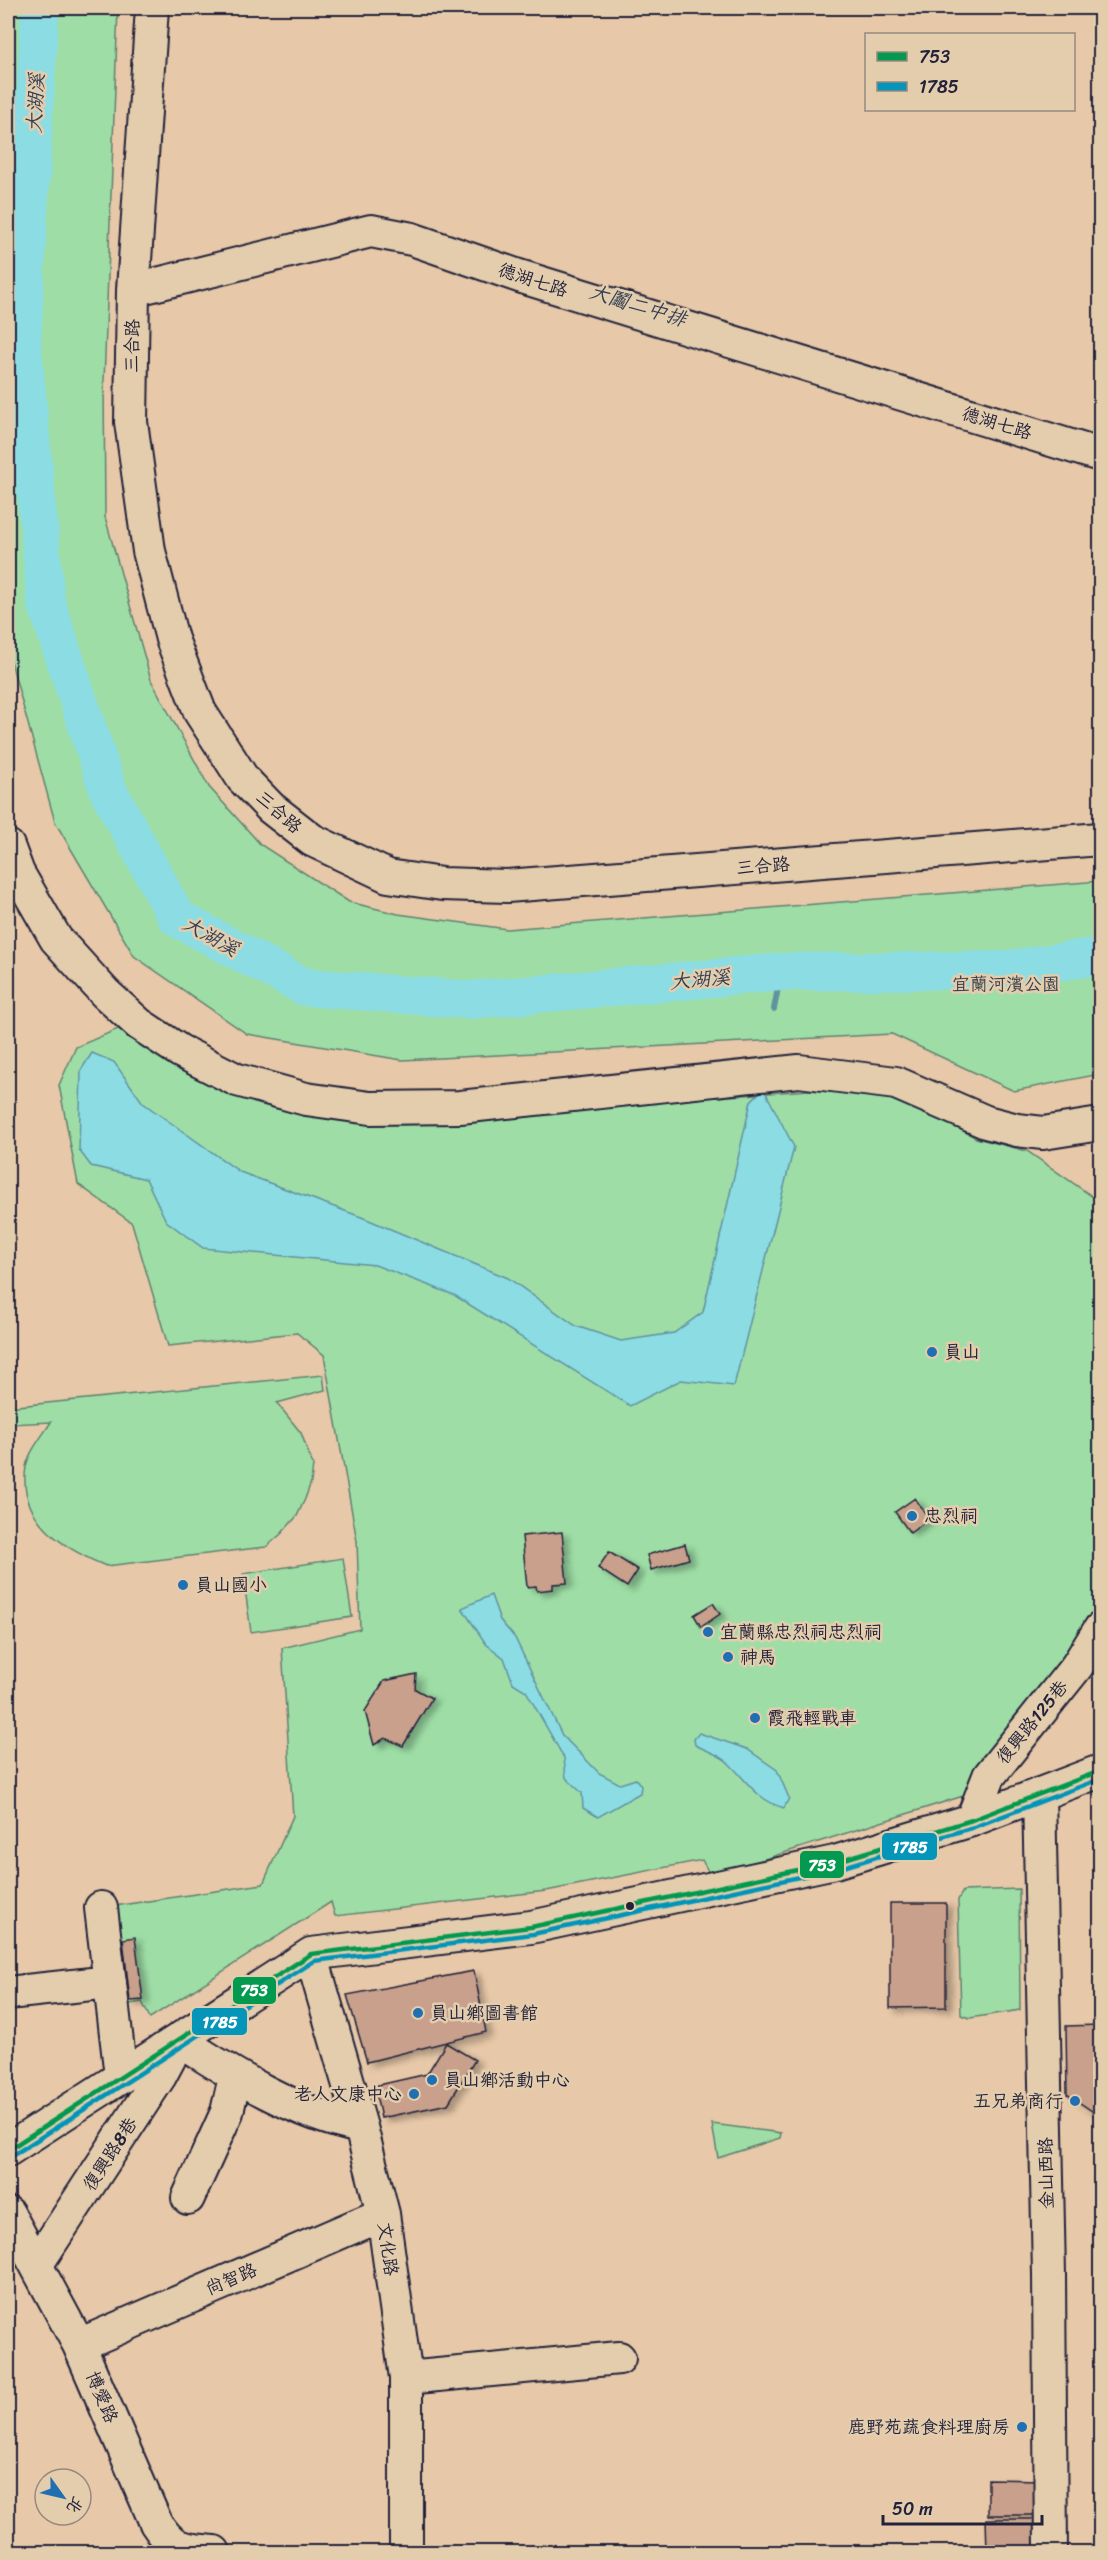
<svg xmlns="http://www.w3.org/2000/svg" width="1108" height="2560" viewBox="0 0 1108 2560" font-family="Sriracha,'LXGW WenKai TC',sans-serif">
	<defs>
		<filter id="shadow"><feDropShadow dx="6" dy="4" stdDeviation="3" flood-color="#0004"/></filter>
	</defs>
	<rect width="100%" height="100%" fill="#e7c8a8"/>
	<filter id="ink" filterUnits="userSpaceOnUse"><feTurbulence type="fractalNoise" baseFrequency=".0167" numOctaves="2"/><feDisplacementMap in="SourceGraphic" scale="12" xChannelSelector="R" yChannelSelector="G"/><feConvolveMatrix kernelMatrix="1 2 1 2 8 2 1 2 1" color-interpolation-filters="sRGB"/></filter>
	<g filter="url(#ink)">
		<path fill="#9edea6" stroke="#608070" stroke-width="1.5" d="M8,8H118L104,382L105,517L151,680L209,787L261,845L349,902L398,914L507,929L1100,881V1074L1014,1091L892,1034L402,1060L247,1034L134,956L55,822L8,651Z
			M125,1026L196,1074L426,1119L809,1090L905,1098L976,1138L1027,1151L1100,1202V1616L1063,1670L963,1796L755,1862L709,1873L702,1860L546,1891L335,1916L331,1902L150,2018L142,2002L124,2005L115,1906L263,1884L293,1816L282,1648L360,1629L357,1541L324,1355L297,1333L168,1346L132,1223L78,1184L59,1085L76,1047Z
			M323,1375L325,1390L277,1403L301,1433L313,1465L311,1482L305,1499L297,1516L281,1534L266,1547L106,1566C64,1549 17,1520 26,1467C29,1451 43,1435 51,1422L8,1424V1407Z
			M343,1558L352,1617L251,1632L243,1574Z
			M1019,1889L1020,2010L970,2018L961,2015L958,1900L963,1891Z
			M712,2124L781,2133L780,2138L718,2158Z"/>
		<path fill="#8bdce3" stroke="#6192a0" stroke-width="1.5" d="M92,1053L114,1062L143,1103L240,1172L364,1218L508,1278L576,1326L621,1341L674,1333L703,1312L751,1101L761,1091L766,1093L794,1147L734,1386L681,1380L630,1406L454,1295L375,1265L203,1248L166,1221L146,1179L91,1166L79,1150L81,1070Z
			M491,1595L500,1620L515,1638L562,1735L599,1773L620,1784L636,1779L641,1786L640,1793L598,1817L583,1808L582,1793L566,1778L564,1758L526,1691L513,1683L504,1658L486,1644L462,1608Z
			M699,1733L747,1749L777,1770L789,1798L784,1808C755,1800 746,1778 725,1760C717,1754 705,1750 695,1745L694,1739Z"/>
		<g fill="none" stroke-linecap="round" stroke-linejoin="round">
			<path stroke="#6192a0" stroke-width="6" d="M774,1009L781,972"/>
			<path stroke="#8bdce3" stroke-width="38" d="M40,8L22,340L46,602L108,790L177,918L305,987L470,1000L781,972L1001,970L1100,956"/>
		</g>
		<path fill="#c8a08b" stroke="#22223b" stroke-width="1.5" filter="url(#shadow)" d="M915,1498L929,1519L910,1533L895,1512Z
			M562,1532L567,1583L553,1584V1589L537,1591L536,1586L527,1587L522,1536Z
			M685,1544L689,1559L651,1570L647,1555Z
			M609,1552L638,1570L627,1587L598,1568Z
			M713,1603L720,1614L701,1627L694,1615Z
			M416,1674L415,1689L432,1698L403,1746L385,1738L374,1745L365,1711L384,1681Z
			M890,1903H946V2007L890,2008Z
			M135,1937L143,2000L130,2001L123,1939Z
			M474,1971L486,2032L367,2062L347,1995Z
			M1100,2025V2111H1092L1067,2094L1066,2026Z
			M446,2043L475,2060L448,2104L381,2118L374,2086L427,2074Z
			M988,2479L1038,2480V2515H988Z
			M986,2519H1038V2552H987Z"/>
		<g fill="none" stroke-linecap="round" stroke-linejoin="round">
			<g stroke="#22223b" stroke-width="36">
				<path id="minor" d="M152,8L133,290L131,422L149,551L172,639L200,712L243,779L271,808L312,840L388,876L442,884L507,886L1100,839
					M133,290L371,231L412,239L519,276L1100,455
					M8,846L18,873L56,939L105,993L139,1024L180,1051L237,1080L306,1099L370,1108L460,1107L799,1071L896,1083L986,1122L1017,1130L1043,1133L1100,1124
					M1039,1794L1049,2275L1051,2552
					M972,1820L989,1776L1077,1666L1100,1629
					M101,1908L121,2076
					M311,1954L361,2127L383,2214L406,2378V2552
					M8,1993L110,1982
					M8,2150L311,1954L531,1927L835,1862L972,1820L1100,1771
					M188,2198L227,2112L235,2077
					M8,2213L79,2345L156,2523C174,2551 183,2549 214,2552
					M37,2264L160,2076L179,2040C234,2076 296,2114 361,2127
					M79,2345L383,2214
					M406,2378L619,2358"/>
			</g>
			<use href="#minor" stroke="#e4cdad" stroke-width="32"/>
			<g stroke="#e4cdad" stroke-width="9">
				<path id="bus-1" d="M8,2150L311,1954L531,1927L835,1862L972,1820L1100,1771"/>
			</g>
			<g stroke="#e4cdad" stroke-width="9">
				<path id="bus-2" d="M12,2156L314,1961L533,1934L837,1869L974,1827L1100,1779"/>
			</g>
			<use href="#bus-1" stroke="#03994f" stroke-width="4.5"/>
			<use href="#bus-2" stroke="#0595b8" stroke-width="4.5"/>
		</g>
	</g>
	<g fill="#1f6fb2" stroke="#e4cdad" stroke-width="2">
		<circle cx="932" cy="1352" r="6"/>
		<circle cx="912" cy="1516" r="6"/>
		<circle cx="183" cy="1585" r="6"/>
		<circle cx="708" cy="1632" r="6"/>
		<circle cx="728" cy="1657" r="6"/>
		<circle cx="755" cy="1718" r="6"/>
		<circle cx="418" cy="2013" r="6"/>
		<circle cx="432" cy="2080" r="6"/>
		<circle cx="414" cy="2094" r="6"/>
		<circle cx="1075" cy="2101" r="6"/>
		<circle cx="1022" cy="2427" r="6"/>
	</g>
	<circle fill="#22223b" stroke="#e4cdad" stroke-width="2" cx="630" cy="1906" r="5"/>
	<g text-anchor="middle" stroke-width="5" stroke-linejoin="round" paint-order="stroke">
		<g font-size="18" fill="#22223b" stroke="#e4cdad">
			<text transform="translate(533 280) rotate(18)" y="6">德湖七路</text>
			<text transform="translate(132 346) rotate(-89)" y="6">三合路</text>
			<text transform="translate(997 423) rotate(17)" y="6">德湖七路</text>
			<text transform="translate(279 812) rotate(41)" y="6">三合路</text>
			<text transform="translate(763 866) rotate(-5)" y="6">三合路</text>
			<text transform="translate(1032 1722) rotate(-51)" y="6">復興路125巷</text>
			<text transform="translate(110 2154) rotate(-57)" y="6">復興路8巷</text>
			<text transform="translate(1046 2173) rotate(-91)" y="6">金山西路</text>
			<text transform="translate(388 2249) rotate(82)" y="6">文化路</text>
			<text transform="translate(231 2279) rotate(-23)" y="6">尚智路</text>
			<text transform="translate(102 2397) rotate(67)" y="6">博愛路</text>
		</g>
		<g font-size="18" fill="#353e4b" stroke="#e4cdad">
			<text x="1006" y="990">宜蘭河濱公園</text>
		</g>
		<g font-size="18" fill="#22223b" stroke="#e4cdad" text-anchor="start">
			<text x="944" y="1358">員山</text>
			<text x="924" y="1522">忠烈祠</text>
			<text x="195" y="1591">員山國小</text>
			<text x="720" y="1638">宜蘭縣忠烈祠忠烈祠</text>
			<text x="740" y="1663">神馬</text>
			<text x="767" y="1724">霞飛輕戰車</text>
			<text x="430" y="2019">員山鄉圖書館</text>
			<text x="444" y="2086">員山鄉活動中心</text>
			<text x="402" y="2100" text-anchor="end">老人文康中心</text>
			<text x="1063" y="2107" text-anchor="end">五兄弟商行</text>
			<text x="1010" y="2433" text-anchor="end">鹿野苑蔬食料理廚房</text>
		</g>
		<g font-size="20" font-style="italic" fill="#323e54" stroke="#e4cdad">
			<text transform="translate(35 103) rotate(-87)" y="7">大湖溪</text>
			<text transform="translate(638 305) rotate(17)" y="7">大鬮二中排</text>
			<text transform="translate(211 936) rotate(29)" y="7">大湖溪</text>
			<text transform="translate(700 979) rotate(-5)" y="7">大湖溪</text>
		</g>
	</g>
	<g stroke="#e4cdad" stroke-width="2">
		<rect x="881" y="1832" width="57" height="29" rx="6" fill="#0595b8"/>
		<rect x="799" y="1850" width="46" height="29" rx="6" fill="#03994f"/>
		<rect x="232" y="1976" width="45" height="29" rx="6" fill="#03994f"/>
		<rect x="191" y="2007" width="57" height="29" rx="6" fill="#0595b8"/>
	</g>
	<g font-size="16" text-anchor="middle" font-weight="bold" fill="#fff">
		<text x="910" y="1853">1785</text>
		<text x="822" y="1871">753</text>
		<text x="254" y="1996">753</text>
		<text x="220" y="2028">1785</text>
	</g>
	<rect width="1108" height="2560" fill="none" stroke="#e4cdad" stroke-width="30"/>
	<rect x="15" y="15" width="1078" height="2530" fill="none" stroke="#22223b" stroke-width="2" filter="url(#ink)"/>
	<rect x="865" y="33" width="210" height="78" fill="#e4cdad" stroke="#96897f" stroke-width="1.5"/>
	<rect x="877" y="52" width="30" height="9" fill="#03994f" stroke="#96897f" stroke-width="1.5"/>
	<text x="919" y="63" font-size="18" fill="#22223b">753</text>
	<rect x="877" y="82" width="30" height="9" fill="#0595b8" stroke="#96897f" stroke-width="1.5"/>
	<text x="919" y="93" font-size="18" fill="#22223b">1785</text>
	<g transform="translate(63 2497) rotate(124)"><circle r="28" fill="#e4cdad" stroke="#96897f" stroke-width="1.5"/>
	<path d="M0-4.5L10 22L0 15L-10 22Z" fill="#1f6fb2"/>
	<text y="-9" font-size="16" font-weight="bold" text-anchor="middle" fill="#22223b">北</text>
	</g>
	<path d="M883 2515v9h159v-9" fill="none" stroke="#22223b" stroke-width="3"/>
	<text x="892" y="2515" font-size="18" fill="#22223b" stroke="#e4cdad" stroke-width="4.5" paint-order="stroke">50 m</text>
</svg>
